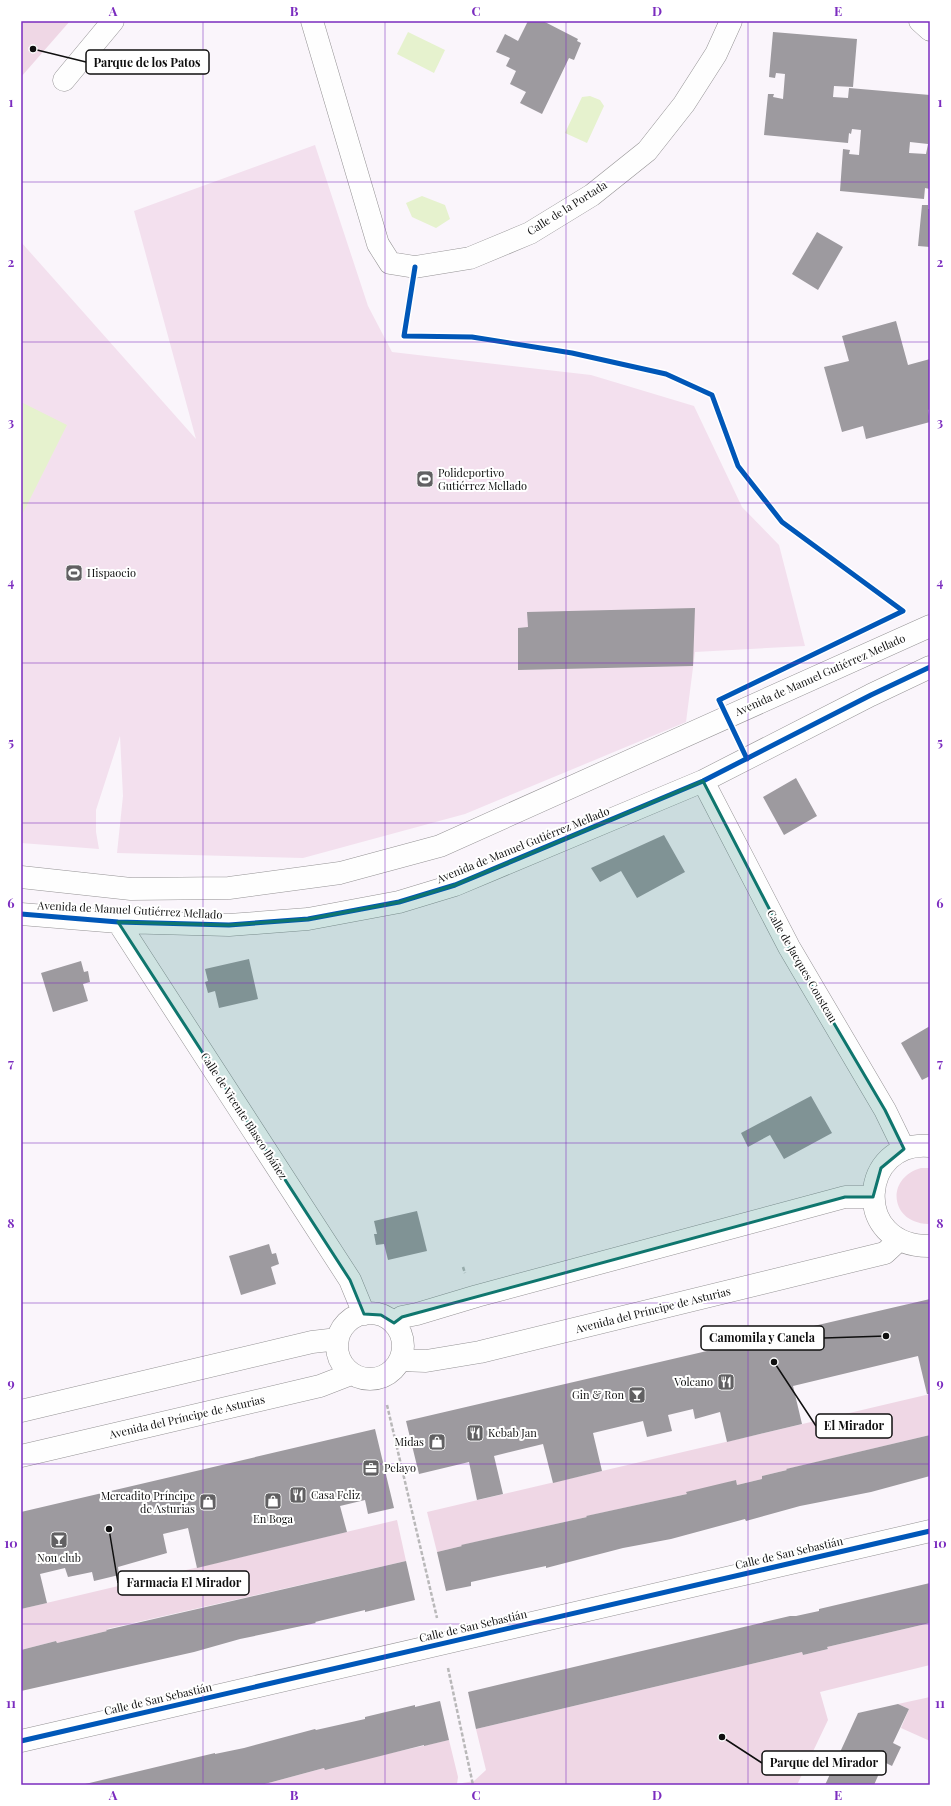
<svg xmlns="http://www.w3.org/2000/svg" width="951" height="1806" viewBox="0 0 951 1806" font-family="'Playfair Display',serif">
	<rect width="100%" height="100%" fill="#faf5fb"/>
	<path fill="#efd7e5" d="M21,21H70L21,77Z
		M921,1168H930V1223L928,1224C890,1223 885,1178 921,1168Z
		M930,1394V1435L787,1469V1470L762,1476V1479L737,1485L736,1480L687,1494L587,1516V1517L462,1545V1546L437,1552L427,1512Z
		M397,1520L406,1561L107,1629V1631L57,1643L56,1641L21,1650V1609Z
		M930,1623V1665L820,1692L828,1720L797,1785H261L324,1768L449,1740L458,1777L457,1784L474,1781L486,1770L476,1729L802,1652L803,1655L828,1649L827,1647Z
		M930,1697V1741L901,1728L909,1709L898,1704Z"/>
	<path fill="#f3e0ee" d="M315,145L368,306L392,352L591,375L694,406L742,507L779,545L805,646L695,652L686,722L465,814L303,858L117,853L123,796L120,736L96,810V832L99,849L21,843V242L196,439L134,211Z"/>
	<path fill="#e6f2ce" d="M408,32L445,50L434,73L397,54Z
		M590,96L600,100L604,106L587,143L565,133L582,97Z
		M422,196L445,205L450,219L436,228L412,217L406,203Z
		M21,402L67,425L21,517Z"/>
	<path fill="#9d9a9f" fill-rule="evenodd" d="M528,21H543L578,39L577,41L581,43L574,60L569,58L542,114L520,103L526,92L510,84L516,71L506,66L510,58L496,52L505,34L518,41Z
		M773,32L857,39L853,87L834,86L833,97L848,98L849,88L930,95V189L925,188L924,199L840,191L843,149L850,150L849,154L859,155L861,130L852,129L851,134L849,133L848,143L764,135L768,94H774L773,97L783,99L785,74L776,73L775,78L769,77ZM910,142L928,144L926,154L909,153Z
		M922,205H928V209H930V247L918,246Z
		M817,232L843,247L818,290L792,274Z
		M896,321L908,365L930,359V409L928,410L930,422L866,439L863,426L842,432L824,367L849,361L842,336Z
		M695,608L693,666L518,670V628L528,627L527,612Z
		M796,778L817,816L784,835L763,797Z
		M664,835L685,872L637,898L621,871L600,882L591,868Z
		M249,959L258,999L219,1008L215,991L208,993L205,982L208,981L205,969Z
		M81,961L84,972L88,971L90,982L83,984L88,1001L53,1012L41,973Z
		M930,1026V1076L922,1080L901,1043Z
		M811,1096L832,1133L784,1159L770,1135L748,1147L741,1133Z
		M417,1211L427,1251L388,1260L384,1244L376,1245L374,1234H377L374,1221Z
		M269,1244L272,1254L276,1253L279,1264L271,1267L276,1284L241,1295L229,1256Z
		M930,1299V1394H927L918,1356L793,1386L802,1424L727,1442L720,1412L695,1419L693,1409L668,1415L672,1431L647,1437L643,1421L593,1433L602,1471L553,1483L543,1444L494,1456L503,1494L477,1500L469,1462L419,1474L406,1421Z
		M375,1429L394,1508L368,1514L365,1500L340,1506L347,1532L197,1568L188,1528L163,1534L167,1553L118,1567L119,1575L94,1581L92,1572L68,1577L65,1568L40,1574L47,1603L21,1609V1512Z
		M930,1435V1476L871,1492L800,1506L746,1521L745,1519L671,1539L623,1548L546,1568V1566L489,1578L471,1582V1586L446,1591L437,1552L462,1546L461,1545L587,1517L586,1516L687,1494L686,1492L736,1480L737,1485L762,1479V1476L787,1470L786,1469Z
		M406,1561L415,1600L365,1612V1610L315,1622L316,1623L240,1639L194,1652L21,1691V1650L56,1641L57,1643L107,1631L106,1630Z
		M930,1583V1623L827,1647L828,1649L803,1655L802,1652L476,1729L468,1692L790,1616H796L819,1611V1609Z
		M440,1701L449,1740L424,1746V1745L325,1770L324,1768L261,1785H81L215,1753V1754L244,1748L315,1729L316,1730L365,1719V1717L415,1705V1707Z
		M898,1704L909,1709L893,1743L901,1747L892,1766L884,1762L874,1785H825L858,1713Z"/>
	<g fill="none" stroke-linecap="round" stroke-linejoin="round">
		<g stroke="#959395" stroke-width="23">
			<path id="minor" d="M312,21L378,244L390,263L415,267L470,258L530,233L592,195L647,151L684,104L716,54L731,21
				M920,21L930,30
				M64,80L113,21
				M703,781L789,947L885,1110L904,1149
				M21,877L131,889L229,888L340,873L440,846L930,626
				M21,914L118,922L229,925L308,919L399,902L455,885L703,781L871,695L930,667
				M118,922L350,1280L364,1314
				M930,1146C860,1139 850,1247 930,1246
				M337 1346a33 33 0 1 1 66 0a33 33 0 1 1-66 0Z
				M394,1323L402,1317L417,1314L477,1296L845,1197H873
				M400,1360L426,1361L480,1352L885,1253L899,1240
				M21,1411L312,1342L338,1339
				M21,1456L320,1386L351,1374
				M21,1741L930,1531"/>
		</g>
		<path stroke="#b9b8b9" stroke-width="2.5" stroke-dasharray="4 2" stroke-linecap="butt" d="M463,1267L465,1273
			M387,1405L437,1618
			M448,1668L473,1785"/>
		<use href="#minor" stroke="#fefefe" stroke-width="22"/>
		<g stroke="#fff" stroke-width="8">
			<path id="cycleway" d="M415,267L404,336L472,337L572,353L666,374L712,395L738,466L782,522L903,611L719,700L747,759
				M21,914L118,922L229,925L308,919L399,902L455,885L703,781L871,695L930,667
				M21,1741L930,1531"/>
		</g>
		<use href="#cycleway" stroke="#0057b8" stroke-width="5"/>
	</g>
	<path fill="#0f766e" fill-opacity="0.2" stroke="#0f766e" stroke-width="3" stroke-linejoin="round" d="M703,781L789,947L885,1110L904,1149L881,1168L873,1197H845L402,1317L394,1323L381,1315L364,1314L350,1280L118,922L229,925L308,919L399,902L455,885Z"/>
	<path fill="none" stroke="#7b2cbf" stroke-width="1" stroke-opacity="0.55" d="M203,21V1785M385,21V1785M566,21V1785M748,21V1785M21,182H930M21,342H930M21,503H930M21,663H930M21,823H930M21,983H930M21,1143H930M21,1303H930M21,1464H930M21,1624H930"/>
	<defs>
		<g id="stadium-square" transform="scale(0.9)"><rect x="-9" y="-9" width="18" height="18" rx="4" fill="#616062" stroke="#fff"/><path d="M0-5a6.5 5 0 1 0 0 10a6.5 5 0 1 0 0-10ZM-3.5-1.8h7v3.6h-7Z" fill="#fff"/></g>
		<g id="restaurant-square" transform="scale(0.9)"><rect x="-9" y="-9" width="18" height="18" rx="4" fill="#616062" stroke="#fff"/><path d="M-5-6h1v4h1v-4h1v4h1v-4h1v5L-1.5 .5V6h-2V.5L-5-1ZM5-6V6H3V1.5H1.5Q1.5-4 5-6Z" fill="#fff"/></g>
		<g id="bar-square" transform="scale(0.9)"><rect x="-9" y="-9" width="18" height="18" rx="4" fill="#616062" stroke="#fff"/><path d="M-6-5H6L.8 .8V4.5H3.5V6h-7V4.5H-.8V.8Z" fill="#fff"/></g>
		<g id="shop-square" transform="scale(0.9)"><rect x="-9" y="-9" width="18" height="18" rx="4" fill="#616062" stroke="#fff"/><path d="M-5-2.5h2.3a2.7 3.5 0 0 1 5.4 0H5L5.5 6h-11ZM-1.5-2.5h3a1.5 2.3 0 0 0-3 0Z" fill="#fff"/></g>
		<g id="office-square" transform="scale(0.9)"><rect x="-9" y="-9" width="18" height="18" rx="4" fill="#616062" stroke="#fff"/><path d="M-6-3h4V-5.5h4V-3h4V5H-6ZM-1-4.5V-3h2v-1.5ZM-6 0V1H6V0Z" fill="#fff"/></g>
	</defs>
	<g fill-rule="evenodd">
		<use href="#stadium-square" x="425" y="479"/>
		<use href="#stadium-square" x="74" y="573"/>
		<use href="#restaurant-square" x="726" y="1382"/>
		<use href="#bar-square" x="637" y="1395"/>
		<use href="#restaurant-square" x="475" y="1433"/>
		<use href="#shop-square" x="437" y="1442"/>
		<use href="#office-square" x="371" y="1468"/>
		<use href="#restaurant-square" x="298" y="1495"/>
		<use href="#shop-square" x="273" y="1501"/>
		<use href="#shop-square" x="208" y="1502"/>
		<use href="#bar-square" x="59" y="1540"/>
	</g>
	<g text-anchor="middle" stroke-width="4" stroke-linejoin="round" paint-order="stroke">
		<g font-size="11" fill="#0f0f0f" stroke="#fff">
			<text transform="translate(567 208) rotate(-32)" y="4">Calle de la Portada</text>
			<text transform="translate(820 675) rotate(-24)" y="4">Avenida de Manuel Gutiérrez Mellado</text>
			<text transform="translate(523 845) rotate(-22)" y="4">Avenida de Manuel Gutiérrez Mellado</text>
			<text transform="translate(130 910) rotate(3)" y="4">Avenida de Manuel Gutiérrez Mellado</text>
			<text transform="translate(802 966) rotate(60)" y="4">Calle de Jacques Cousteau</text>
			<text transform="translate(244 1116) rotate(57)" y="4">Calle de Vicente Blasco Ibáñez</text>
			<text transform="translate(653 1310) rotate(-14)" y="4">Avenida del Príncipe de Asturias</text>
			<text transform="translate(187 1417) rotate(-13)" y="4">Avenida del Príncipe de Asturias</text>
			<text transform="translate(789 1553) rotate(-13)" y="4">Calle de San Sebastián</text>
			<text transform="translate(473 1626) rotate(-13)" y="4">Calle de San Sebastián</text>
			<text transform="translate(158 1699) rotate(-13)" y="4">Calle de San Sebastián</text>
		</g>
		<g font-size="11" fill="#0f0f0f" stroke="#fff" text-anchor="start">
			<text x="438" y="477">Polideportivo<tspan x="438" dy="13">Gutiérrez Mellado</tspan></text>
			<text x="87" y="577">Hispaocio</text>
			<text x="713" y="1386" text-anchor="end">Volcano</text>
			<text x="624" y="1399" text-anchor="end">Gin &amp; Ron</text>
			<text x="488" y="1437">Kebab Jan</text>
			<text x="424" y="1446" text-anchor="end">Midas</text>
			<text x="384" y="1472">Pelayo</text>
			<text x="311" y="1499">Casa Feliz</text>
			<text x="195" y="1500" text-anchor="end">Mercadito Príncipe<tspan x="195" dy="13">de Asturias</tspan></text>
			<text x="273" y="1523" text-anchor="middle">En Boga</text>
			<text x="59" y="1562" text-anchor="middle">Nou club</text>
		</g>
	</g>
	<path fill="none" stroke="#0f0f0f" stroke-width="1.5" d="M33 49L86 62M886 1336L824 1338M774 1362L816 1426M109 1529L118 1583M722 1737L762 1763"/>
	<g fill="#0f0f0f" stroke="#fff" stroke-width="1.5">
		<circle cx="33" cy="49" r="4"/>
		<circle cx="886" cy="1336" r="4"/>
		<circle cx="774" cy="1362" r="4"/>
		<circle cx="109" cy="1529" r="4"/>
		<circle cx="722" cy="1737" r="4"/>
	</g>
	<g fill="#fff" stroke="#0f0f0f" stroke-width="1.5">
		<rect x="86" y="50" width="123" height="24" rx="4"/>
		<rect x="701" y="1326" width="123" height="24" rx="4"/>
		<rect x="816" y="1414" width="76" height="24" rx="4"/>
		<rect x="118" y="1571" width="131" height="24" rx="4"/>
		<rect x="762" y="1751" width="124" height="24" rx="4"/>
	</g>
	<g font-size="12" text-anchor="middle" font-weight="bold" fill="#0f0f0f">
		<text x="147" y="67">Parque de los Patos</text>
		<text x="762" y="1342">Camomila y Canela</text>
		<text x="854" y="1430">El Mirador</text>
		<text x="184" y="1587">Farmacia El Mirador</text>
		<text x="824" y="1767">Parque del Mirador</text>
	</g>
	<rect width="951" height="1806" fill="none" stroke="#ffffff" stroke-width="44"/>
	<rect x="22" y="22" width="907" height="1762" fill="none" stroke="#7b2cbf" stroke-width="1.5"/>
	<g font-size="13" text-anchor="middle" font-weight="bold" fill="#7b2cbf">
		<text x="113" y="16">A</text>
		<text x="294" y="16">B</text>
		<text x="476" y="16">C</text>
		<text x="657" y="16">D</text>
		<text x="838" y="16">E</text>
		<text x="11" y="107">1</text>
		<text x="940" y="107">1</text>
		<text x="11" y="267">2</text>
		<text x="940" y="267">2</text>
		<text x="11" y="427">3</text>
		<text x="940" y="427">3</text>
		<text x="11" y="587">4</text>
		<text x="940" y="587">4</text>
		<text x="11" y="747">5</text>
		<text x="940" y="747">5</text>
		<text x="11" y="908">6</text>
		<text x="940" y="908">6</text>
		<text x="11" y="1068">7</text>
		<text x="940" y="1068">7</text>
		<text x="11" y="1228">8</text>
		<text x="940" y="1228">8</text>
		<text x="11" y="1388">9</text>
		<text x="940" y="1388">9</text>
		<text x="11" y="1548">10</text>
		<text x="940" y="1548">10</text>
		<text x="11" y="1708">11</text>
		<text x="940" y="1708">11</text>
		<text x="113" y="1800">A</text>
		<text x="294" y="1800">B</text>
		<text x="476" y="1800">C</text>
		<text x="657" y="1800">D</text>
		<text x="838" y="1800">E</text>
	</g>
</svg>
